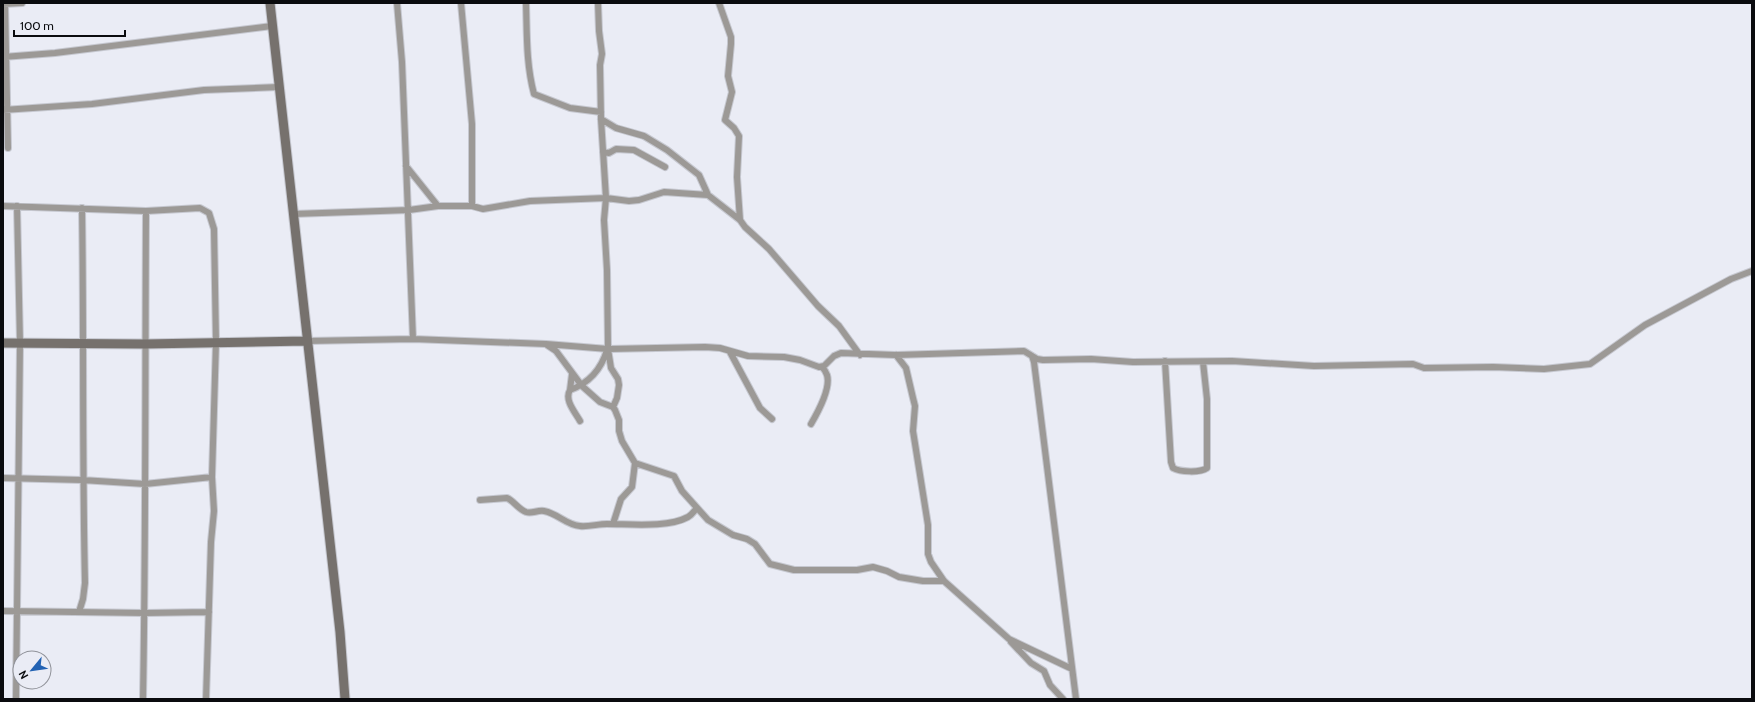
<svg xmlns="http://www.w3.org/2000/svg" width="1755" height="702" viewBox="0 0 1755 702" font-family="Cabin,sans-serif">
	<rect width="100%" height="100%" fill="#eaecf5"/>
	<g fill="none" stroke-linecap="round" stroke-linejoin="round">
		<g stroke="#c6c8d0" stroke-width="8">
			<path id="street" d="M5,3L8,148
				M397,3L402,62L413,339
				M461,3L472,124V206
				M526,3C527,34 526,64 534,94L570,108L601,112
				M598,3L599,31L602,54L600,65L601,119L606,198L604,220L607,270L608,349L611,368L618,379L619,385L617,398L613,407
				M719,3L731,37V44L728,76L732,92L725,120L734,128L739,136L737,177L740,220
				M3,4L22,3
				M3,57L55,53L272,26
				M3,110L92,104L204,90L279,87
				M601,119L616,128L644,136L667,150L699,175L708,195
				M603,152L609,153L616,149L634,150L665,167
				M406,166L438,206
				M3,206L146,211L200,208L209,213L214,229L216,342L212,477L214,511L211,542L206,699
				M293,214L409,210L438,206H472L483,209L530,201L606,198L629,201L639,200L664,192L708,195L740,220L745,227L769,249L818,306L839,326L860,355
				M306,341L413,339L546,344L608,349L705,347L720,348L748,356L784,357L800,360L819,367L824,366L834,356L841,353L896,355L1024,351L1037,359L1043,360L1091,359L1133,362L1232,361L1314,366L1413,364L1424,368L1493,367L1544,369L1590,364L1645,325L1731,279L1752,271
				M547,345L556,351L582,386L600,402L613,407L615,410L619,420V431L622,441L635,463L674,476L682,491L708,520L733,535L747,539L755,544L770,564L794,570H857L873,567L887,571L899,577L923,581H944
				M730,352L760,408L772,419
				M896,355L906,368L913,398L915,406L913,431L928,525V554L931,562L944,581L1009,639L1072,669
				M1032,356L1034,362L1076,699
				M1165,361L1171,462L1173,468C1180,472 1200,473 1207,468V399L1203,362
				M572,374L570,390C589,383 601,370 607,350
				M570,390C564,400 575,412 580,421
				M811,424C818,412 831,388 827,375C826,372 824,369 822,367
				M3,478L82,480L145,484L212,477
				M480,500L507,498C514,501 518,509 526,512C532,514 537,510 544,511C557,513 566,525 580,526C588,527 598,524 607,524C630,524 668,528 688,517C692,515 694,511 697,508
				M613,524L621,499L632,487L635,463
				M3,611L145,613L209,612
				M79,612L83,599L85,583C82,458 84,333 82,208
				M1011,642L1031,663L1044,671L1050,685L1063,699
				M16,699L20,343L17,206
				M143,699C146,536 145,374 146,211"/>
		</g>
		<g stroke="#c6c8d0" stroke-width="11">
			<path id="secondary" d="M270,3L340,632L345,699
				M3,343L145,344L306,341"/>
		</g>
		<use href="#street" stroke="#9c9996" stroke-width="6"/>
		<use href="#secondary" stroke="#76716d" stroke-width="9"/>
	</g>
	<rect width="1755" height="702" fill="none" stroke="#0a0b0e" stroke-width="8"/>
	<g transform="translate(32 670) rotate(241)"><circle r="19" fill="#eaecf5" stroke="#909299"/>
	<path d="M0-3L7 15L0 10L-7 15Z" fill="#2262b3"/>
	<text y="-6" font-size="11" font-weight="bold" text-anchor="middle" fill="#0a0b0e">N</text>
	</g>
	<path d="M14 30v6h111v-6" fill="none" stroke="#0a0b0e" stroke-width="2"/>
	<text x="20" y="30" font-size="12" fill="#0a0b0e" stroke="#eaecf5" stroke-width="3" paint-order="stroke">100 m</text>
</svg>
